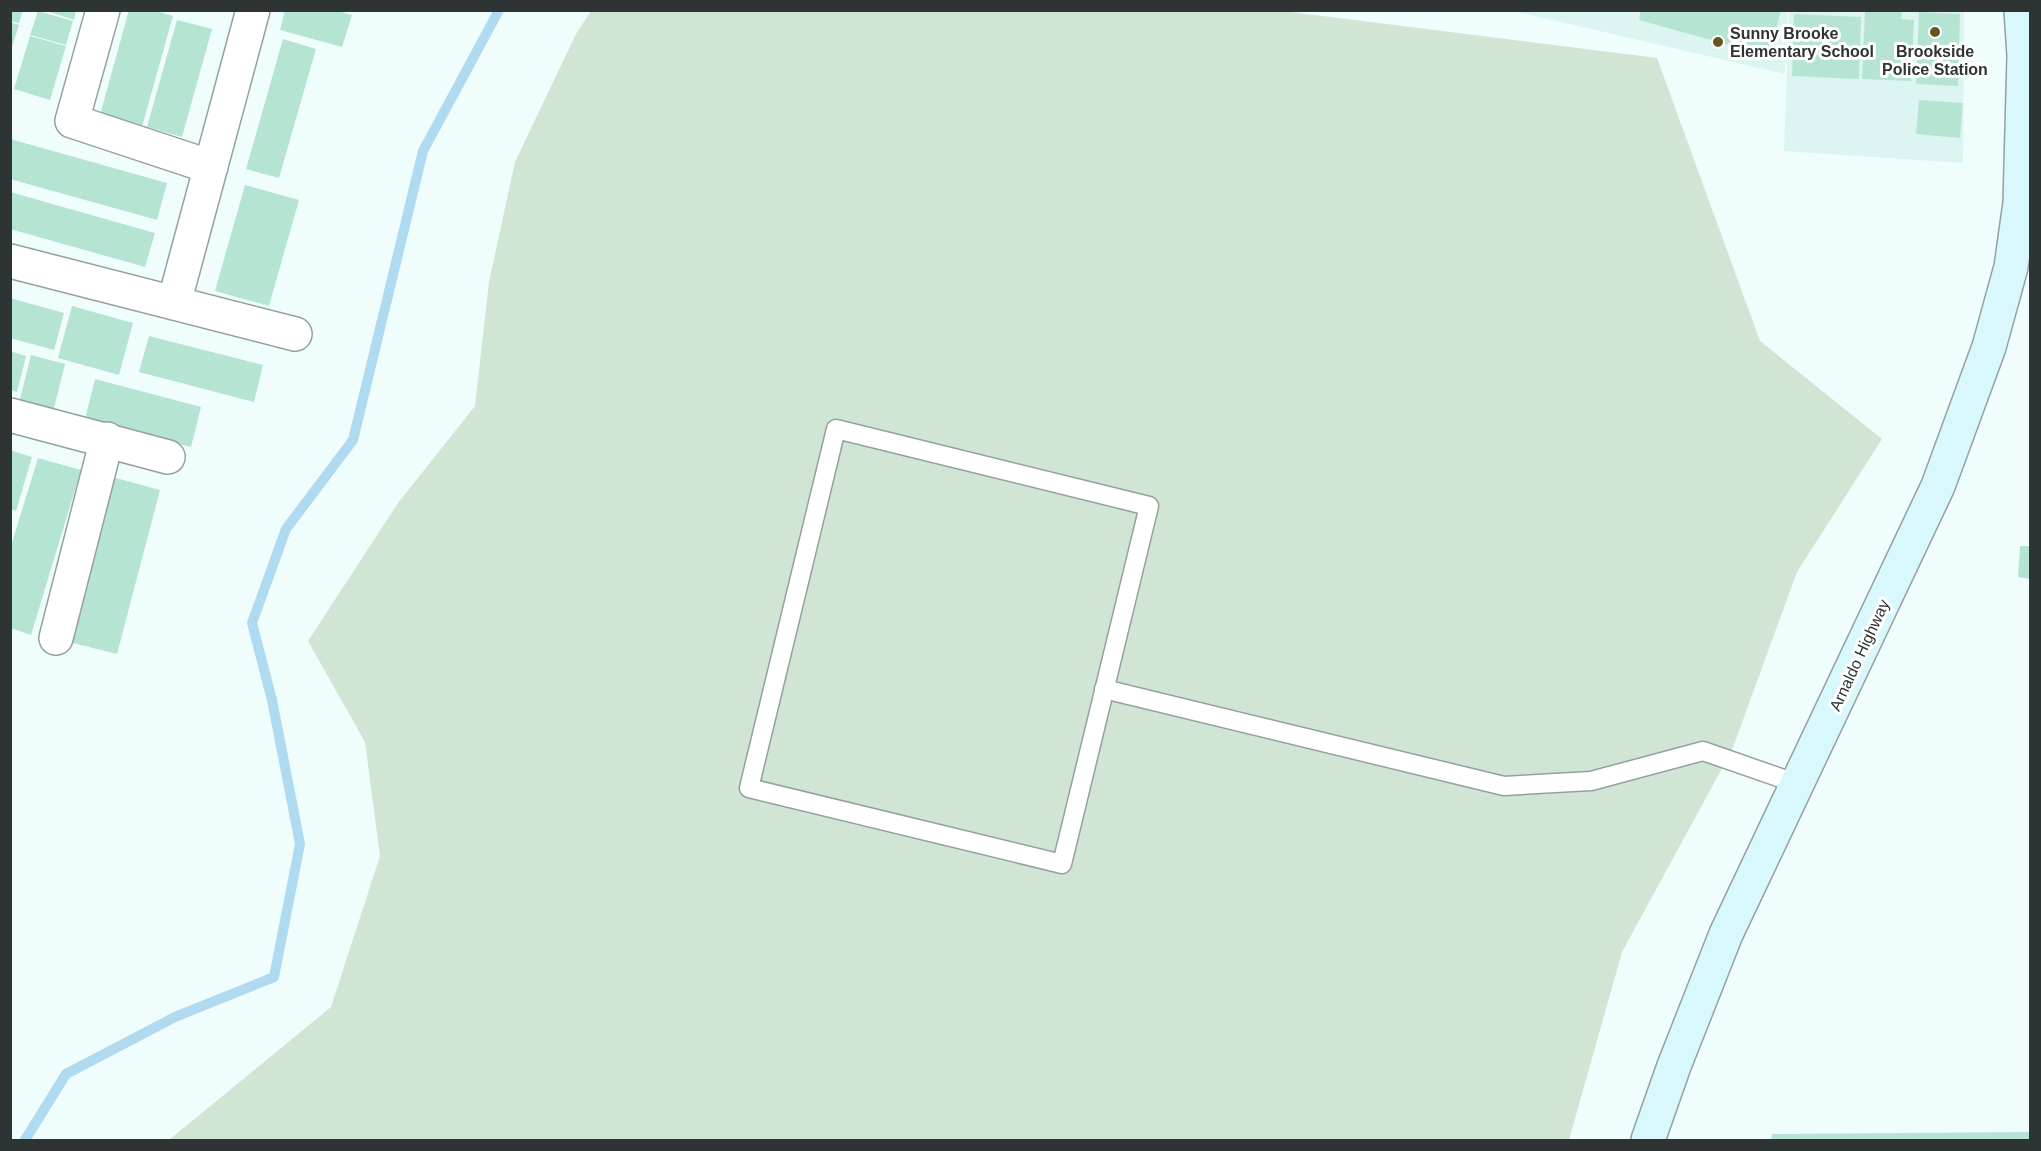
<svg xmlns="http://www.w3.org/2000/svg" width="2041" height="1151" viewBox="0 0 2041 1151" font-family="Helvetica,sans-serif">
	<rect width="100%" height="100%" fill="#effdfc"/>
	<path fill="#dcf4f2" d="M1513,11H1788L1785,74Z
		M1789,11H1964L1963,163L1784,151Z"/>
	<path fill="#d0e5d4" d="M1275,10L1657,58L1760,341L1882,439L1797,572L1732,750L1622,952L1569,1140H169L331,1007L380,856L365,742L308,641L398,503L475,406L489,282L515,162L576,34L591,11Z"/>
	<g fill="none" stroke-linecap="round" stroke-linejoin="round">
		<path stroke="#b0daf0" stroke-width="10" d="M25,1140L66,1074L175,1017L274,977L300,844L272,700L252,623L286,529L353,440L423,151L499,10"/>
	</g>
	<path fill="#b5e4d3" d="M10,10H23L19,23L10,21Z
		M44,10H76L74,20Z
		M129,10H152L173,16L142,127L100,115Z
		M285,10H335L352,15L342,47L280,30Z
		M1641,10H1781L1769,56L1639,20Z
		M38,11L73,21L66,45L30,35Z
		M1865,11L1902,12L1901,19L1914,20L1911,81L1862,79Z
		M1919,12L1960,14L1958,86L1916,84Z
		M1794,14L1861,17L1859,79L1792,76Z
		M177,20L212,29L182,137L147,127Z
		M10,22L19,25L11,50L10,49Z
		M30,36L66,46L50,100L14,89Z
		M283,39L316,49L279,178L246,169Z
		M1919,100L1963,103L1960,138L1916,134Z
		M10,139L167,183L157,220L10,179Z
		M245,185L299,200L269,306L215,291Z
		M10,192L155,233L145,267L10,229Z
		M10,298L64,313L54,350L10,338Z
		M72,306L133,323L119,375L58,358Z
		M149,336L263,365L254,402L139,372Z
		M10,351L26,356L17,392L10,390Z
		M31,355L65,364L53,412L19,403Z
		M95,379L201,407L191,447L85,419Z
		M10,450L32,457L16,511L10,509Z
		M38,458L81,470L31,635L10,628V549Z
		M112,477L160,490L117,654L69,642Z
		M2020,546H2030V579L2018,577Z
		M2030,1132V1140H1771L1772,1134Z"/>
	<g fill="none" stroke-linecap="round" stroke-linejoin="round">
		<g stroke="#93a19f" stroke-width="21">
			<path id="service" d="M836,429L1149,506L1062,864L749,788Z
				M1104,689L1504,786L1591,781L1703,751L1798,784"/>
		</g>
		<g stroke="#93a19f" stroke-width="36">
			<path id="minor" d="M103,10L72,121L211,167
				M10,261L295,334
				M174,303L253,10
				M10,415L168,457
				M56,638L107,439"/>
		</g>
		<g stroke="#93a19f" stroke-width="36">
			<path id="secondary" d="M1648,1140L1674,1066L1726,934L1938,486L1989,347L2011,267L2020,203L2024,56L2021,10"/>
		</g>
		<use href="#service" stroke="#fff" stroke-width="18"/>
		<use href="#minor" stroke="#fff" stroke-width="33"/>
		<use href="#secondary" stroke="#d8f8fe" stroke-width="33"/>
	</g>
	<g fill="#665523" stroke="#fff" stroke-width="2">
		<circle cx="1935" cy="32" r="6"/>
		<circle cx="1718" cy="42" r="6"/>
	</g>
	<g text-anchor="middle" stroke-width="6" stroke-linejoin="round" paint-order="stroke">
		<g font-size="16" font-weight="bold" fill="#2e3433" stroke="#fff" text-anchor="start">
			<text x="1730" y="39">Sunny Brooke<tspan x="1730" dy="18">Elementary School</tspan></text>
			<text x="1935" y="57" text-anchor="middle">Brookside<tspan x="1935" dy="18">Police Station</tspan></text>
		</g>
		<g font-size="16" fill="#2e3433" stroke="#fff">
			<text transform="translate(1859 655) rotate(-65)" y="6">Arnaldo Highway</text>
		</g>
	</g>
	<rect width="2041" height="1151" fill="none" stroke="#2e3433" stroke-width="24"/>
</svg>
